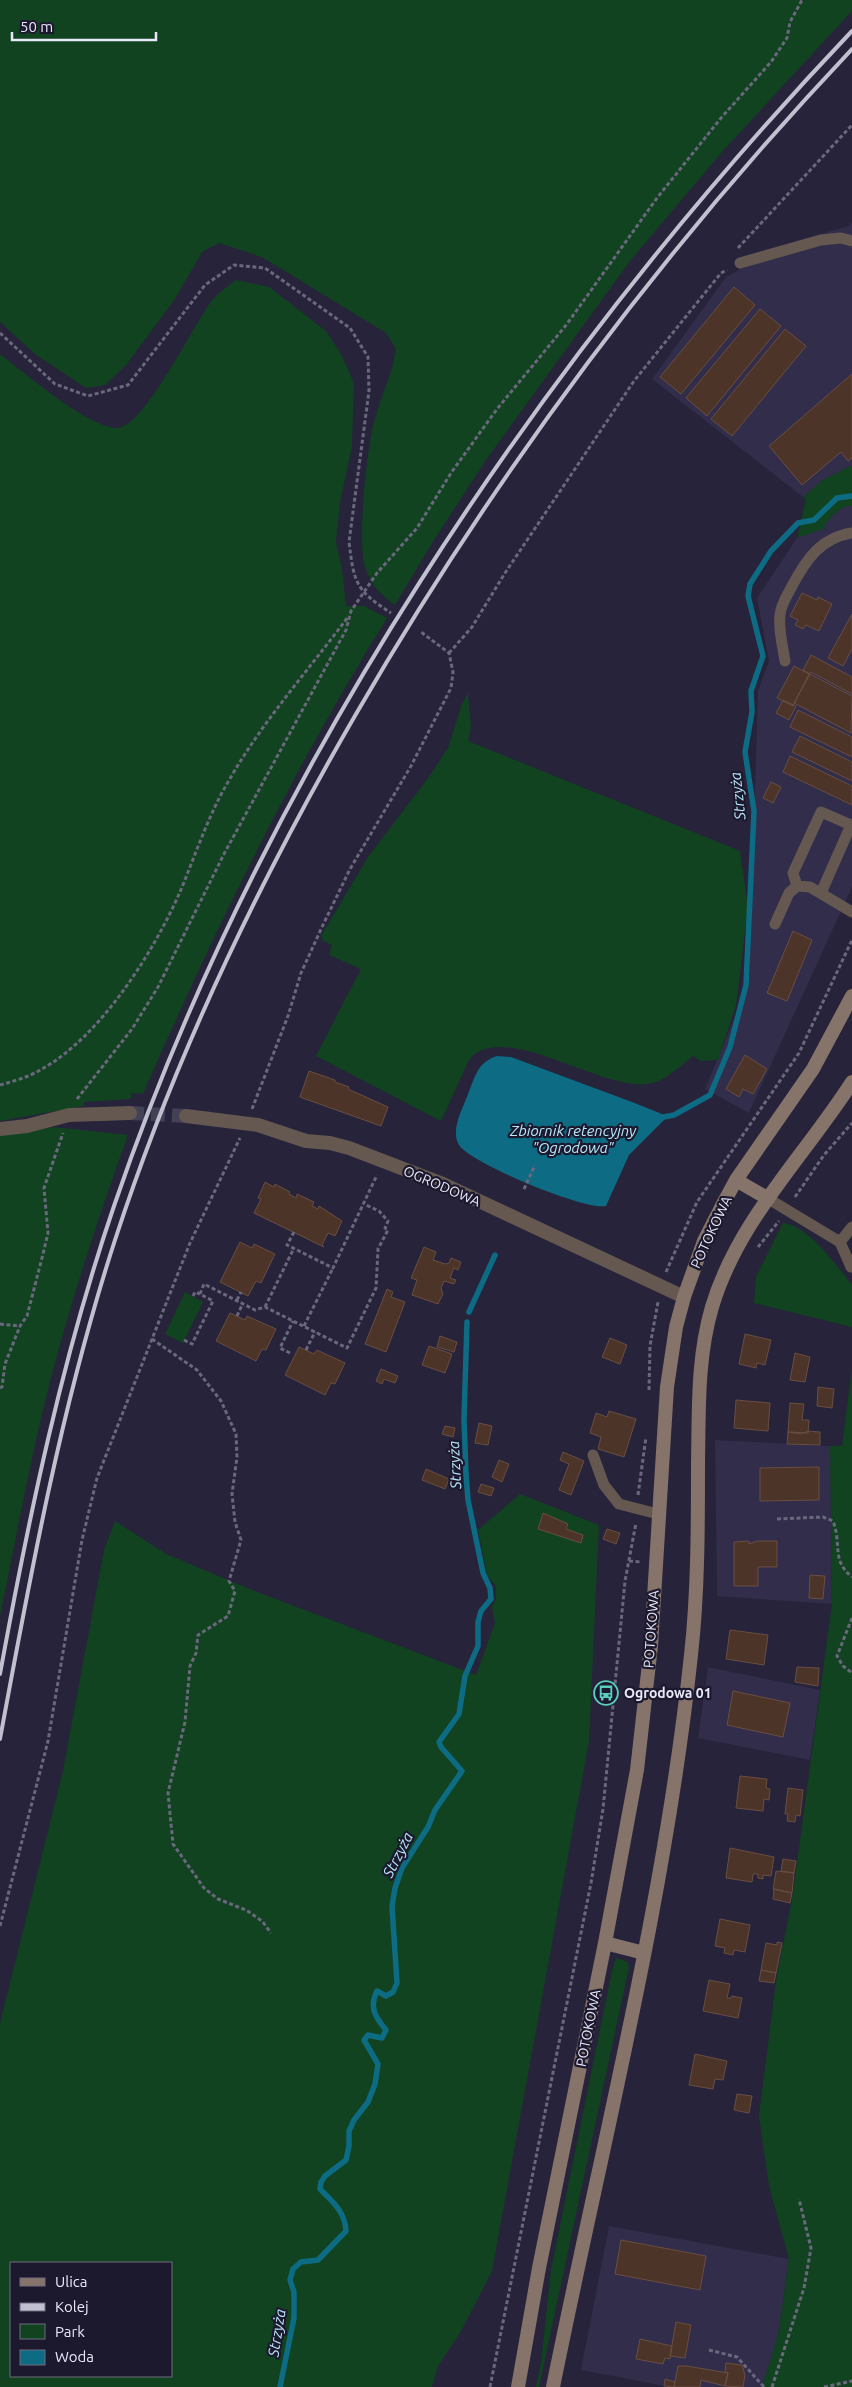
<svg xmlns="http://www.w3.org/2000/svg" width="852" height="2387" viewBox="0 0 852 2387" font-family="Ubuntu,sans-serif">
	<rect width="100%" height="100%" fill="#26233a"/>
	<path fill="#312d4a" d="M852,223V465L823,480L803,497L652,379L726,277L739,270L737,258L849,226Z
		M845,506H852V887L749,1113L705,1089L749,983L758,691L769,661L757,598L797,538L825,528L823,526L834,513Z
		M715,1440L830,1446L832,1604L717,1596Z
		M708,1667L820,1690L810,1760L698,1738Z
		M609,2226L789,2259L778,2335L762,2387H670L581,2370Z"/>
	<path fill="#114321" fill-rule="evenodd" d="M0,0H852V11L722,152L630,261L486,460L432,543L395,605C381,596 370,584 365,567C357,542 367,445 375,418C382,394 392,374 396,349L386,333L262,257L219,243L202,252L175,299L126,365L105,385L86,388L35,354L0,322Z
		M236,280L269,287L326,331L342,356L354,383L352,446L340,503L336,542L342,569L346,606H364L387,618C292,771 215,929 143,1094L131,1093V1099L84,1102V1106L0,1121V354C25,373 87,427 117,428C145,428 194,322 213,299C219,292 229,286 236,280Z
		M852,465V506C839,506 832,516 824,526L826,528L797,538L806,499L803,497L823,480Z
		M468,693L471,727L468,741L740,851L748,907L736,1005L718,1060L701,1061L693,1056C679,1067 666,1081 648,1084C601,1091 501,1018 469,1060L441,1121L316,1056L361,969L329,955L332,945L323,941L321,936L368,857L429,777L448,748L462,704Z
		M54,1127L128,1135C97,1221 68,1309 46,1398C28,1470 15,1544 0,1616V1136Z
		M783,1223C808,1225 837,1266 852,1285V1327L754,1303L756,1277Z
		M185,1292L203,1302L183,1343L165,1334Z
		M852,1368V2387H762L778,2335L789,2259L769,2186L759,2116L777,1974L792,1900L832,1604L830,1446H842Z
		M520,1494L599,1525L589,1741L492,2271L460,2333L438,2366L432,2387H0V2023L63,1771L104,1550L115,1521L166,1554L252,1590L476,1675L495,1623L492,1607L496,1599V1586L487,1575L478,1530ZM11,2263H171V2376H11Z
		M616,1958L628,1962L629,1967L539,2387H536L541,2362L551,2270L612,1971Z"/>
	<path fill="#0d6b84" d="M497,1056L511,1057L632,1102L662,1114L666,1118L629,1155L606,1206C586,1211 470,1163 459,1145C450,1130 463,1108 468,1094C476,1075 477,1063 497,1056Z"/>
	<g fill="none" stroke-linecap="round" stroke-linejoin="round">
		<path stroke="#0d6b84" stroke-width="5.5" d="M658,1118L674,1115L710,1095L730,1047L746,985L754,811L745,752L752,712L751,691L763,656L748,596L750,584L771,551L798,523L814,520L837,498L852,496
			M469,1312L495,1255
			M280,2387L294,2318V2292L290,2280L293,2269L301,2262L318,2260L346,2231C345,2212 333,2202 320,2189L321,2182L325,2176L346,2160L349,2146V2131L354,2120L368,2102L375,2084L378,2064L364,2040L368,2035L382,2038L386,2030C375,2017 369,2007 377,1991L386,1996L393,1992L397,1983L392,1906L395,1888L402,1868L428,1827L435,1810L462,1771L441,1747L439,1742L459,1714L465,1676L478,1646V1622L481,1611L491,1599L490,1588L483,1573L468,1500L466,1474L464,1419L467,1322"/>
	</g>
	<path fill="#4d3429" stroke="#694e42" d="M734,287L755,305L681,394L660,377Z
		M760,309L781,326L707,416L686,398Z
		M785,329L806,346L732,436L711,419Z
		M852,374V458L848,461L841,452L802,485L769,446Z
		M802,593L817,600L818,597L832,604L819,631L806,625L803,629L795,625L798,620L790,616Z
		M852,614V649L843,666L828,658Z
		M811,655L852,677V694L811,672L810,674L803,670Z
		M794,666L809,674L793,706L777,698Z
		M810,674L852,696L851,733L794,703Z
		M783,700L796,706L789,720L776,713Z
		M798,710L852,737V757L790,727Z
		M800,736L852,762V781L792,752Z
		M790,756L852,786V805L783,772Z
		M771,782L781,787L773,803L763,798Z
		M793,931L812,940L787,1001L767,993Z
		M745,1055L767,1069L753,1094L743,1089L739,1097L726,1089Z
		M309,1071L335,1080V1082L349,1087L348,1089L388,1107L381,1126L300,1097Z
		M265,1182L274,1187L275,1184L290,1192L289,1194L296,1198L297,1194L314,1202L312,1206L318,1209L319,1206L342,1221L335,1236L328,1233L322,1245L324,1247L254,1213L261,1199L258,1198Z
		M240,1242L252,1248L254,1244L275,1254L261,1283L256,1281L248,1296L220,1282Z
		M424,1247L436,1252L433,1260L445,1264L449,1263L451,1258L461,1262L458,1270L454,1268L450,1278L456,1280L454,1284L444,1281L441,1288L443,1294L438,1304L412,1295L417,1280L411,1278Z
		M387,1289L393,1292L391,1297L405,1302L386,1352L365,1344Z
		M230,1313L245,1320L247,1316L276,1329L266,1350L262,1349L256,1361L216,1341Z
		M745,1334L771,1340L765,1365L757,1363L756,1368L739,1364Z
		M440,1336L457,1342L454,1352L437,1347Z
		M610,1338L627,1345L620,1364L602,1357Z
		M429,1346L452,1354L445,1373L422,1365Z
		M299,1347L314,1354L317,1350L345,1363L335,1384L331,1383L325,1395L285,1375Z
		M795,1353L810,1357L805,1382L790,1380Z
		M381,1369L398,1376L395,1383L384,1379L382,1384L376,1381Z
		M818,1387L834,1389L832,1408L817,1406Z
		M736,1400L770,1403L768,1431L734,1428Z
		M790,1403L804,1404L802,1420H809L808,1433L788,1432Z
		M609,1411L636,1419L624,1457L598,1449L601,1437L590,1433L596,1413L607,1417Z
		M479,1423L492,1426L488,1445L475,1443Z
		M445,1426L455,1428L453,1437L442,1434Z
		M808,1431L820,1432V1445L787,1444L788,1432L801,1434Z
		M563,1452L584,1461L571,1495L559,1490L569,1464L560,1460Z
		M499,1460L509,1464L502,1482L492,1477Z
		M819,1467V1500L760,1501V1468Z
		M426,1469L449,1479L445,1489L422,1480Z
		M481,1484L494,1488L491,1496L478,1492Z
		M543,1513L568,1524L566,1529L583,1535L581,1543L538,1529Z
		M607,1529L620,1533L616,1544L603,1539Z
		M749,1541V1544L757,1541H777V1567H758V1586H734V1542Z
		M810,1575L825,1576L823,1599L809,1598Z
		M730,1630L768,1635L764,1665L726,1659Z
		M797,1667L819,1668L818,1686L795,1682Z
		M733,1691L790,1703L783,1737L727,1725Z
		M740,1776L767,1779L766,1788L770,1789L769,1800L764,1799L763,1811L736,1808Z
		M788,1788L803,1790L800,1816L796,1815L795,1822L787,1821L788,1814H785Z
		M730,1848L774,1857L771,1876L763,1875V1879L758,1878V1874H753L752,1882L726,1878Z
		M783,1859L796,1861L794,1873L781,1871Z
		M776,1871L794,1873L792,1893L773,1889Z
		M774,1889L792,1893L790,1903L773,1899Z
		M720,1919L750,1925L745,1952L734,1950L733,1955L724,1953L725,1948L715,1946Z
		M777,1942L782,1943L776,1973L761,1970L766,1943L777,1945Z
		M761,1970L776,1973L774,1983L759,1981Z
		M709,1980L730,1984L727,1998H731L732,1996L742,1998L738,2018L703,2011Z
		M695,2054L727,2061L723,2080L715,2079L713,2089L689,2085Z
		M737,2094L752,2096L749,2113L734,2110Z
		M621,2240L706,2256L700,2290L615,2274Z
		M676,2322L691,2325L685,2358L670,2356Z
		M640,2339L672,2346L670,2359L665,2358L663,2364L636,2359Z
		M726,2363L742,2365L745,2375L743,2387L725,2386L728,2373L725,2372Z
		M678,2366H687L728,2373L725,2386L701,2380L700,2387H674Z
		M665,2379L675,2382L674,2387L664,2386Z"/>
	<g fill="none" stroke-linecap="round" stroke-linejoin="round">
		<path stroke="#434156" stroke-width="14" stroke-dasharray="14 7" stroke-linecap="butt" d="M130,1113L186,1116"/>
		<path stroke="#6a687d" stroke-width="3" stroke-dasharray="4 2.5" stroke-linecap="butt" d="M738,248L852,125
			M0,333L55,384L88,396L128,385L205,285L234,265L265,268L350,328L368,357L369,391L349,542C354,582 355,590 391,613
			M449,653L472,627L505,573L634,381L721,273L727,270
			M0,1085C14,1081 29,1077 42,1069C101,1036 153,953 180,892C195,856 208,816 228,782C262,722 307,672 348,617
			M77,1099L132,1029L158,987L224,854L346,630L351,611L377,573L417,528L451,473L497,409L567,324L657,198L721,118L771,62L787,38L790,22L802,0
			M252,1109L288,1016L301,973L322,927L350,869L411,766L451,688L453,672L449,653L421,632
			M524,1189L535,1165
			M795,1197L824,1155L852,1123
			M294,1232L287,1245L333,1268L377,1175
			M758,1247L779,1221
			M666,1272L697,1202L799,1053L852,940
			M193,1296L195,1292L200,1294
			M237,1300L241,1292
			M265,1307L294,1248
			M237,1316L243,1303
			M0,1324L20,1326
			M304,1326L333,1268
			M152,1339L197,1370L221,1401L236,1434L237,1457L232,1494L235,1522L241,1540L229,1581L235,1591L228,1616L198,1635L196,1653L190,1666L185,1722L168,1793L173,1844L204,1888L218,1899L246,1910L262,1921L271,1933
			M184,1340L192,1344L213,1301L200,1294L204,1284L255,1310L265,1307L347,1348L376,1288L378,1249L388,1230L385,1228L388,1221L379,1211L364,1204
			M306,1350L315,1332
			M290,1353L280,1348L293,1321
			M0,1388L2,1387L5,1364L20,1326L27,1316L43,1254L48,1233L44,1188L63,1133
			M649,1390L650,1346L658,1302
			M638,1495L646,1437
			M777,1519L823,1517L833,1521C842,1544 831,1560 852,1577
			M629,1561L641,1562
			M852,1618L837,1656L843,1666L852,1673
			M0,1926L48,1741L82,1540L97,1478L190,1243L240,1138
			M709,2350L737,2357L764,2387
			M490,2387L591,1883L603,1809L625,1581L636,1523
			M772,2387L804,2288L811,2248L799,2199
			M824,2387L852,2381"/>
		<path stroke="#645851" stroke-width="11" d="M740,263L821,240L841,238L852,241
			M785,661C783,647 778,629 780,615C781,604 787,596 792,586C806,560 820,538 852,533
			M797,886L793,873L821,812L851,825L821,893
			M775,924L789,893L797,886L810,887L852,912
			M767,1198L840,1242
			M851,1267L840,1242L852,1227
			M593,1455L604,1485L619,1504L658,1514"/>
		<path stroke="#645851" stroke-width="14" d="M186,1116L258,1125L306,1141L330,1143L349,1148L443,1184L684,1297
			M0,1129L27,1126L69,1115L130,1113"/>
		<path stroke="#867369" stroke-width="14" d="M736,1180L767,1198
			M605,1943L644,1953
			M518,2387L539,2268L605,1943L637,1770L651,1646L667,1387L676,1327L684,1297L704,1241L723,1204L736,1180L813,1069L852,996
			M553,2387C602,2144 665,1901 691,1655C698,1592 698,1527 698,1463C699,1411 697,1358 712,1307C738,1220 804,1157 852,1082"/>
		<path stroke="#c1c0d1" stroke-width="4" d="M0,1674C29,1516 62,1358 114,1206C261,776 539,360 852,31
			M0,1739C31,1571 62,1403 115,1240C175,1056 259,881 356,714C495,474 662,250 852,49"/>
	</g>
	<defs>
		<g id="bus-ring" transform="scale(1.25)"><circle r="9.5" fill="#1c192f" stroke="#5acebd" stroke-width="1.5"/><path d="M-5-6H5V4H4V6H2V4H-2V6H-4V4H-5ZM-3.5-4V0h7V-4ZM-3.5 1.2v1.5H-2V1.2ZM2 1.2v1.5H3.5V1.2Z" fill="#5acebd"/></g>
	</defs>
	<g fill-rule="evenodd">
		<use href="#bus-ring" x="606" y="1693"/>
	</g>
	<g text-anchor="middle" stroke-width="4.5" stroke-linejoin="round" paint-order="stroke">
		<g font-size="14" fill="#e9e8f8" stroke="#1c192f">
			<text transform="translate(442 1186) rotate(23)" y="5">OGRODOWA</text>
			<text transform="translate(711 1232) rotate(-65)" y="5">POTOKOWA</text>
			<text transform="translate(651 1629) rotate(-86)" y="5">POTOKOWA</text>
			<text transform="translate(588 2028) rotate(-79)" y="5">POTOKOWA</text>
		</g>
		<g font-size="14" font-weight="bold" fill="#e9e8f8" stroke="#1c192f" text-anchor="start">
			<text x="624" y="1698">Ogrodowa 01</text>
		</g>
		<g font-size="15" font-style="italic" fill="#b8e9fb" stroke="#1c192f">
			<text transform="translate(738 796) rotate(-96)" y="5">Strzyża</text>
			<text x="573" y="1136">Zbiornik retencyjny<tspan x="573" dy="17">"Ogrodowa"</tspan></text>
			<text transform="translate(455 1465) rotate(-93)" y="5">Strzyża</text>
			<text transform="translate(398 1855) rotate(-63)" y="5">Strzyża</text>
			<text transform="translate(277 2333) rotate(-81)" y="5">Strzyża</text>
		</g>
	</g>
	<rect x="10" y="2262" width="162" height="115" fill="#1c192f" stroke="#6e6c7f"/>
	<rect x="20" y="2278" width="25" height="8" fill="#867369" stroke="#6e6c7f"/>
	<text x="55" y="2287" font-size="15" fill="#e9e8f8">Ulica</text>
	<rect x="20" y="2303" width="25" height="8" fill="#c1c0d1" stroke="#6e6c7f"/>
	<text x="55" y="2312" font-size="15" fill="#e9e8f8">Kolej</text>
	<rect x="20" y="2324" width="25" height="15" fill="#114321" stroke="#6e6c7f"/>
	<text x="55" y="2337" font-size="15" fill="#e9e8f8">Park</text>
	<rect x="20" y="2350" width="25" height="15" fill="#0d6b84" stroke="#6e6c7f"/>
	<text x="55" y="2362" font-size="15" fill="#e9e8f8">Woda</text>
	<path d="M12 32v8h144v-8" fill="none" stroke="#e9e8f8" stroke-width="2.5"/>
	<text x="20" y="32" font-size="15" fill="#e9e8f8" stroke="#1c192f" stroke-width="4" paint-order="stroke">50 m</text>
</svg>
